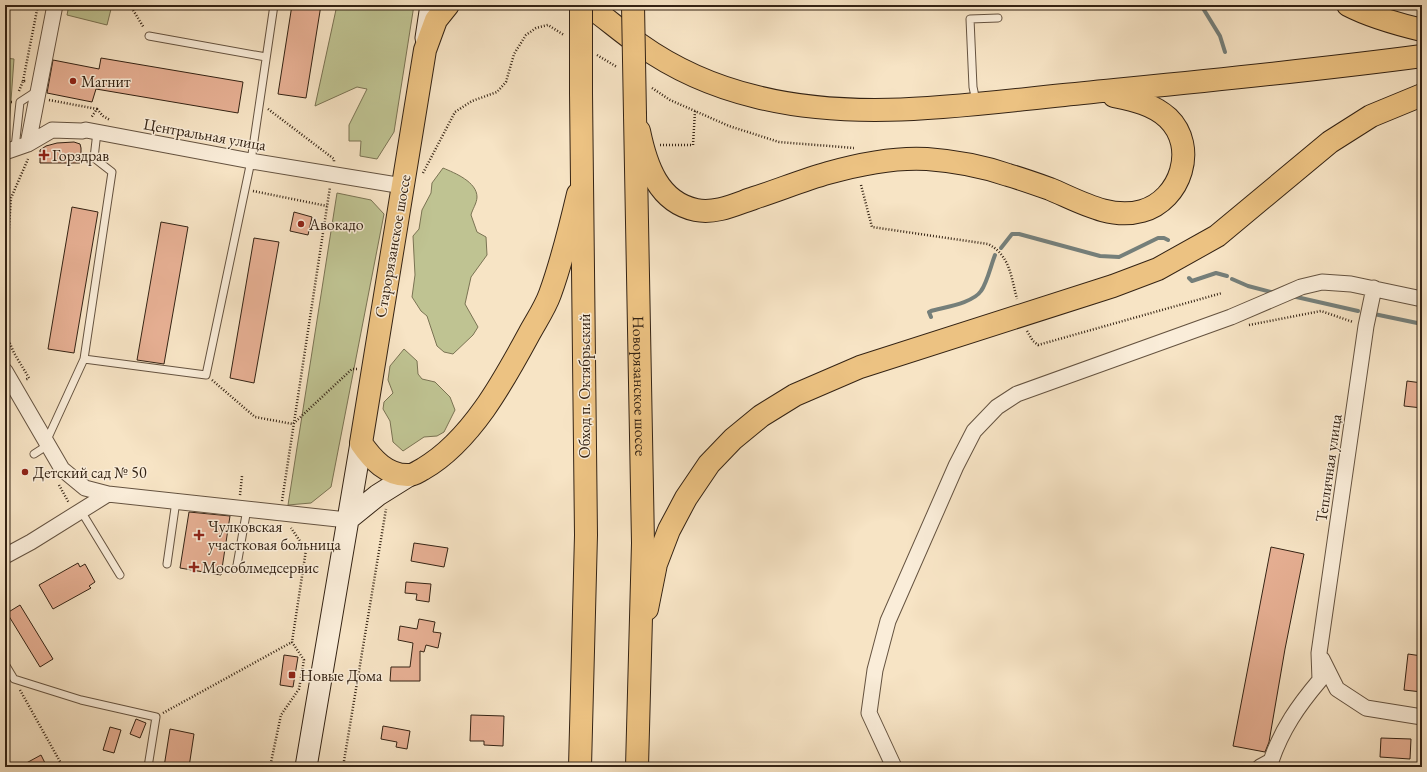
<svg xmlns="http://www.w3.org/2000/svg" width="1427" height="772" viewBox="0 0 1427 772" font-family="'EB Garamond',serif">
	<rect width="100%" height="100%" fill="#f7e4c5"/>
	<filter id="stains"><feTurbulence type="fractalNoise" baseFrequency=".005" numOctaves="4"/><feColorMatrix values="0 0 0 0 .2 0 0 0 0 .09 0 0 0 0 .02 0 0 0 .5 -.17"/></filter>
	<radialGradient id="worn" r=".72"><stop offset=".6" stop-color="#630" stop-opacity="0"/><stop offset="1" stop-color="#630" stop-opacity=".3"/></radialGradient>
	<path fill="#bfc392" stroke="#7a7353" d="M69,5H112L107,25L67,15Z
		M337,5H414L394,132L377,159L360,156L361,141H349V125L367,89L357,87L315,106Z
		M5,58L14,59L9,128H5Z
		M443,168C455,173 477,182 477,197C477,203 472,210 471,215L477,232L486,237L487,255L471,277L465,304L478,327L473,335L453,354L444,352L437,346L427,316L421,311L412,297L415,275L413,236L419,229L422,210L431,193L432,183Z
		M337,193L371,200L384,214L331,487L311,503L288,505Z
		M404,349L417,361L418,374L422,379L435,382L450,397L455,410L444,432L437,436L424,437L403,451L393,442L390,421L383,409L384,402L393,393L388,380L390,366Z"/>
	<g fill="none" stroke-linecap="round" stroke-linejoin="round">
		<path stroke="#757f7a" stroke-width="4" d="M1201,5L1220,36L1225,52
			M1001,248L1012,234H1019L1100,256L1119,257L1158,238H1164L1168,240
			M1189,278L1192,281L1216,273L1227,276
			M1232,279L1248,286L1275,293
			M1292,296L1358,311
			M1374,314L1422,324
			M931,317L929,312L931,311C945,307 973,303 981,291C987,283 991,265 995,255"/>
	</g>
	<path fill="#e7b094" stroke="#342314" d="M292,5H321L306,98L278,94Z
		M101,58L243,82L238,113L96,89L92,102L47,93L53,60L99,69Z
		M74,142L80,144L81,148V163H40V150L46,146L57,143Z
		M72,207L98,212L74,353L48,349Z
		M294,212L312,217L308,235L290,231Z
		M161,222L188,227L164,364L137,360Z
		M254,238L279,242L254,383L230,378Z
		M1407,381L1422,383V408L1404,406Z
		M189,512L230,516L221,575L180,568Z
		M414,543L448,548L444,567L411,561Z
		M1271,547L1304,554L1285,649L1269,742L1265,752L1233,746Z
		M78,563L80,567L85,564L95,582L89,586L91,588L53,609L39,585Z
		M406,582L431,584L429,602L416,600L417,594L405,593Z
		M20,605L53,659L40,667L7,613Z
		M419,619L435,622L433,632L441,633L438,648L426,645L424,652L420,651V681H390L391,667H410L413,643L398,640L400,626L417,629Z
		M1408,654L1422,656V692L1404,690Z
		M284,655L298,657L293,687L280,685Z
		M471,715L504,716L503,746L484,745V741H470Z
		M136,719L146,723L140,738L130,734Z
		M383,726L410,731L407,749L396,747L397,742L381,739Z
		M110,727L121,730L114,753L103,750Z
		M170,729L194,734L189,767H164Z
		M1381,738L1411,739L1410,759L1380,757Z
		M41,755L47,767H19Z"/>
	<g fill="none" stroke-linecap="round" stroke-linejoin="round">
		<g stroke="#655340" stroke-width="9">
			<path id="lane" d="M149,36L266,57
				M976,101L973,87L970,19L998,18
				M15,148L20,102L37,91
				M84,359L112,172L94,158L97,132
				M46,442L84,359L206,375L251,161L274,5
				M34,454L48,445
				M81,511L120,575
				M167,564L176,501
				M237,565L247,509
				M5,664L14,679L81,700L156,717L148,767"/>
		</g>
		<g stroke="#655340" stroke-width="17">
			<path id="street" d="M28,144L55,5
				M5,152L28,144L52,130L82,131L86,130L251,161L403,186
				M5,371L62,469L85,488L108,494L347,520
				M5,556L31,542L108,494
				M1322,659L1337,689L1366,708L1422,717
				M894,767L869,713L875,670L888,621L956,466L974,431L997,407L1017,394L1231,317L1301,287L1322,282L1351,284L1422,299
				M1260,767L1271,761C1282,729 1298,706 1320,680L1319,653L1366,326L1374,288"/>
		</g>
		<g stroke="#342314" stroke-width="23">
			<path id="secondary" d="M426,38L431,5
				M347,520L378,495L410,475
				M306,767L361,443"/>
		</g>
		<g stroke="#342314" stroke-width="24">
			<path id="primary" d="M448,5L436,20L425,50L361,443C372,459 387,476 409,475C414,475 419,471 423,469C471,441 503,382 529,334C536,321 545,308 550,294C562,261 570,228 578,194
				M587,5C605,17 621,32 639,44C674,69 715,87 757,97C857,122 963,105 1064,95C1183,83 1303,72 1422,56
				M1348,5C1371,17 1397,24 1422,30
				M639,131C646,165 658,202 696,210C716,214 736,204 754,198C779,190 803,180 828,173C860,164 894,157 927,159C954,161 982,166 1008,175C1022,179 1036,184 1050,189C1079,201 1110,220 1142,211C1181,200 1198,147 1168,118C1153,104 1133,100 1114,96
				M647,609L656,564L669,530L686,498L709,464L733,439L761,416L795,395L860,367L1113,286L1158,269L1217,236L1330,142L1371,116L1422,95"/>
		</g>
		<g stroke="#342314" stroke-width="24">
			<g id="highway">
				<path id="s1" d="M635,115L643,543L637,767"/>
				<path d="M580,767L586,535L581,93"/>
			</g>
		</g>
		<path stroke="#342314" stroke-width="2.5" stroke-dasharray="1 2" stroke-linecap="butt" d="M130,5L144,28
			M597,55L617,67
			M23,81L38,5
			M652,88L670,100L729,126L779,142L854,148
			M19,91L23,81H27
			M49,100L97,109L91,118
			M5,102H12
			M97,109L103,116L110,120
			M268,109L334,159V162
			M660,145H693L695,111
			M423,173L455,112L472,101L497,92L506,82L514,54L526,35L536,28L548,25L564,35
			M861,185L872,227L988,244C1010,255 1011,277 1017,299
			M253,191L327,206
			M5,285L11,198L28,159
			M1249,325L1321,311L1353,322
			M1027,331L1033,341L1038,345L1222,293
			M5,332L14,353L29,378L25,380
			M212,380L255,417L293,424L352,369H357
			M59,485L69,503
			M240,495L242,476
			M282,501L330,187
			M20,690L63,767
			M163,713L292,642
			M270,767L281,715L299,689L304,660L292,642L306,550L291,528
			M343,767L386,509"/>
		<use href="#lane" stroke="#faedd9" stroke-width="7"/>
		<use href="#street" stroke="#faedd9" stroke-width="15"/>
		<use href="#secondary" stroke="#faedd9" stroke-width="21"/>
		<use href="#primary" stroke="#ecc282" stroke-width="22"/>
		<use href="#highway" stroke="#ecc282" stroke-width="22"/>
		<g stroke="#342314" stroke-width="24" stroke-linecap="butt">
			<path id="highway-bridge" d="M581,5V93
				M633,5L635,115"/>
		</g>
		<use href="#highway-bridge" stroke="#ecc282" stroke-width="22"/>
	</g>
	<g fill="#8f2418" stroke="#faedd9" stroke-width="1.5">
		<circle cx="73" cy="81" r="4"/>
		<path d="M42 149h4v4h4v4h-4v4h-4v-4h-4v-4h4z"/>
		<circle cx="301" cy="224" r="4"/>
		<circle cx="25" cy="472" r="4"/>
		<path d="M197 529h4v4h4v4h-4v4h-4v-4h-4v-4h4z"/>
		<path d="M192 561h4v4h4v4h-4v4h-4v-4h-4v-4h4z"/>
		<rect x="288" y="671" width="8" height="8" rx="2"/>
	</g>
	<g text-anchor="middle" stroke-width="3" stroke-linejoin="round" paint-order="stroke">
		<g font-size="16" fill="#342314" stroke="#faedd9" text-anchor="start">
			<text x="81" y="87">Магнит</text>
			<text x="52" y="161">Горздрав</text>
			<text x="309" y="230">Авокадо</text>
			<text x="33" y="478">Детский сад № 50</text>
			<text x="208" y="532">Чулковская<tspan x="208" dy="18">участковая больница</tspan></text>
			<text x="202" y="573">Мособлмедсервис</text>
			<text x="300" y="681">Новые Дома</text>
		</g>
		<g font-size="16" fill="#342314" stroke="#faedd9">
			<text transform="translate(205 134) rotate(10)" y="6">Центральная улица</text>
			<text transform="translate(392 246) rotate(-80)" y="6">Старорязанское шоссе</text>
			<text transform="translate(584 386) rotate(-90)" y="6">Обход п. Октябрьский</text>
			<text dy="6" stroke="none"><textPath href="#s1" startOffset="271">Новорязанское шоссе</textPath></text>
			<text transform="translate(1328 468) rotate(-82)" y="6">Тепличная улица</text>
		</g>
	</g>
	<rect width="1427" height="772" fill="none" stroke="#f7e4c5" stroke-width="20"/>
	<rect x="6" y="6" width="1415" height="760" fill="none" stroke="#342314" stroke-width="2"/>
	<rect x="10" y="10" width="1407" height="752" fill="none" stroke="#342314"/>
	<rect width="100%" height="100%" filter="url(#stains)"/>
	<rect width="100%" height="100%" fill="url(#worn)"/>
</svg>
